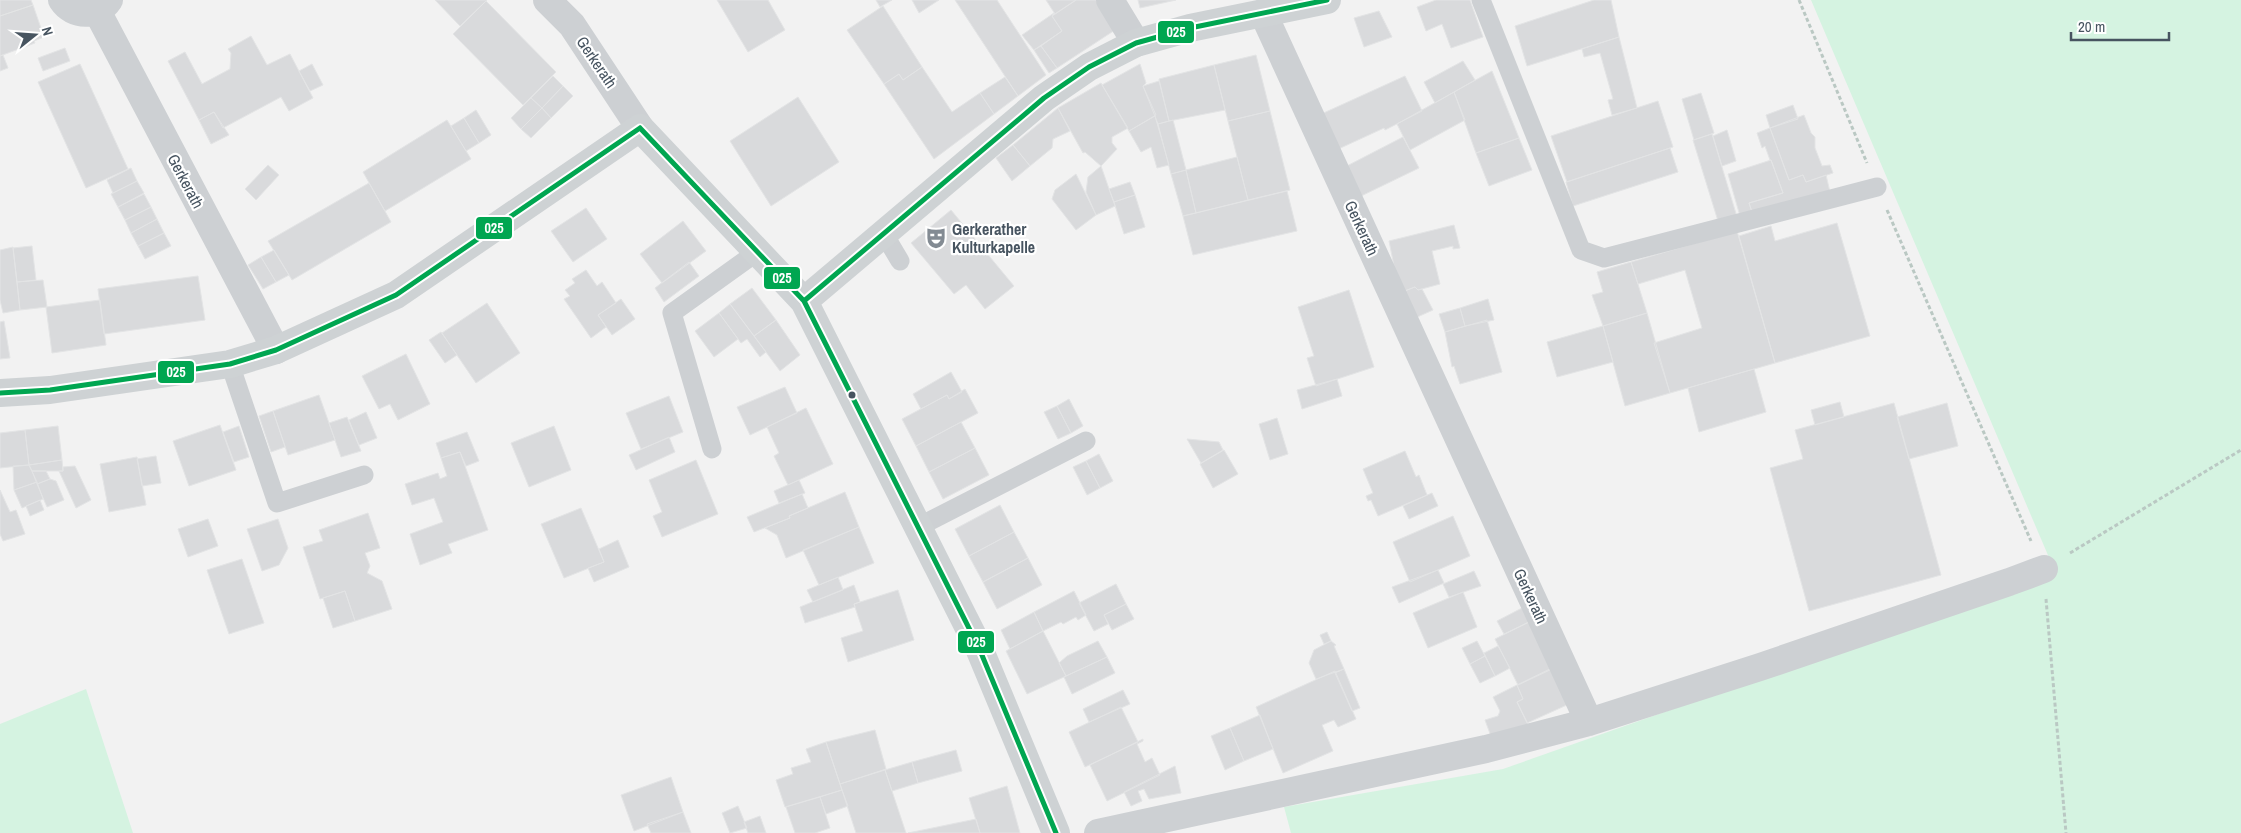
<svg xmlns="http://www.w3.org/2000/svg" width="2241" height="833" viewBox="0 0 2241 833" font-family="'Archivo Narrow',sans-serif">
	<rect width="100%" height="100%" fill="#f2f2f2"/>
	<path fill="#d5f3e1" d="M1811,0H2241V833H1291L1284,807L1503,769L2056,574Z
		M86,689L133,833H0V724Z"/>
	<path fill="#d9dadc" stroke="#e3e4e5" d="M0,0H31L33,5L0,16Z
		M435,0H487L460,26Z
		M717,0H768L785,30L748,52Z
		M876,0H892L880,7Z
		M912,0H939L919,13Z
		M955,0H997L1046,75L1018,96Z
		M1046,0H1076L1055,14Z
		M1076,0H1096L1115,30L1057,68L1041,46L1062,31L1052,16Z
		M1138,0H1176L1140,8Z
		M1436,0H1470L1483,37L1451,48L1442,24L1426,31L1417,7Z
		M1594,0H1611L1619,37L1527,66L1515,26Z
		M486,1L556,72L523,105L453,34Z
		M33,5L44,37L34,41L35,43L0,56V16Z
		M883,6L922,67L903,80L899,74L884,84L847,30Z
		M1379,11L1392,37L1364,47L1354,18Z
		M1054,13L1052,16L1062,31L1034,50L1022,35Z
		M251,36L267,65L290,54L313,98L289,111L281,97L223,128L214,112L199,120L168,61L185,52L202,84L230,69L231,53L228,49Z
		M1619,37L1637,108L1612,115L1608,100L1613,99L1600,53L1584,57L1582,49Z
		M1041,46L1057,68L1049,73L1034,50Z
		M65,48L70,61L43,71L38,58Z
		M3,55L8,68L0,71V56Z
		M1256,55L1270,111L1228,121L1214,65Z
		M1463,61L1475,80L1435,103L1424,82Z
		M80,64L128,169L86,188L38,82Z
		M312,64L323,85L310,91L299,71Z
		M1140,64L1146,83L1143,86L1156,115L1129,131L1102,85Z
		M1214,65L1225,110L1169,121L1159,79Z
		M922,67L952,112L980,93L994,114L934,159L884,84L899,74L903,80Z
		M1492,71L1519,138L1476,153L1454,92Z
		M553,76L563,86L542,108L531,98Z
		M1405,76L1422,111L1385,130L1384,128L1334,151L1317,116Z
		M1005,77L1018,96L994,114L980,93Z
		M1159,81L1169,121L1158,124L1143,86Z
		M1101,83L1128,128L1112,137V143L1117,149L1101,166L1085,152L1083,153L1058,108Z
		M563,86L573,96L551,118L542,108Z
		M1454,92L1465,120L1410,150L1397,124Z
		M1701,93L1714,133L1694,140L1682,99Z
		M798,97L839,162L771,206L730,141Z
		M531,98L542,108L521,129L511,118Z
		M1658,101L1673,147L1567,182L1551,136Z
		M1793,105L1798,119L1770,128L1766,115Z
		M542,108L551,118L531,138L521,129Z
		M1058,108L1070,131L1053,139L1052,148L1030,166L1013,145Z
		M476,110L491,135L479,143L464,118Z
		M1270,111L1290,190L1248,200L1228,121Z
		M214,112L229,135L211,144L199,120Z
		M1804,115L1811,133L1815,137V148L1822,166L1830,165L1833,173L1806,182L1803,175L1789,180L1770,128Z
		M1155,116L1169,165L1157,168L1151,147L1141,152L1129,131Z
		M464,118L479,143L466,151L451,126Z
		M447,120L471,159L385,211L363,172Z
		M1173,120L1186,170L1171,174L1158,124Z
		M1770,128L1789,180L1803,175L1806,182L1826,175L1830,192L1752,212L1749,203L1783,193L1771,160H1770L1765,146L1762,148L1757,133Z
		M1727,130L1736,161L1722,166L1713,136Z
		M1712,134L1737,217L1718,221L1693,140Z
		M1403,137L1419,168L1357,198L1343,168Z
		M1519,138L1532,170L1489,186L1476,153Z
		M1013,145L1030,166L1012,181L996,158Z
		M1670,148L1678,172L1573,206L1566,182Z
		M1237,157L1248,200L1196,213L1186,170Z
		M1771,160L1783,193L1749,203L1752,212L1740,216L1728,174Z
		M268,165L279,175L256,200L245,189Z
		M1101,166L1115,206L1096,215L1086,192L1088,177Z
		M131,168L137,181L113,193L107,180Z
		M1186,170L1196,213L1183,216L1171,174Z
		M1076,174L1096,215L1076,230L1052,199L1055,190Z
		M137,181L144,193L118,207L111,194Z
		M1130,182L1135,195L1114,202L1109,189Z
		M369,183L391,222L292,280L268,241Z
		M1287,191L1297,231L1193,255L1183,216Z
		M144,194L151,207L125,220L118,207Z
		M1135,195L1145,227L1124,234L1114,202Z
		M151,207L157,219L131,233L125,220Z
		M586,208L607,239L573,262L551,231Z
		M951,210L1014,286L985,309L966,285L954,294L911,243Z
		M157,219L164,233L138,246L131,233Z
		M683,221L706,251L662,283L640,254Z
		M1837,223L1870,336L1775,363L1739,236L1771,226L1775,241Z
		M1454,225L1460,248L1453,249V246L1432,251L1440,284L1418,290L1415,287L1402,292L1397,281L1389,241Z
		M1737,231L1775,363L1670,393L1654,343L1702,328L1685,270L1638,284L1631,262Z
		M164,233L171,246L145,259L138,246Z
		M32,246L36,280L17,282L13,248Z
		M13,247L20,310L3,313L0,300V250Z
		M274,250L289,275L276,282L261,257Z
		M261,257L276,282L263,289L248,265Z
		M689,262L699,276L664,302L655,288Z
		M1631,262L1647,313L1603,326L1592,295L1603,292L1597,272Z
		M586,270L597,286L602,282L616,303L598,315L606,327L591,338L564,299L570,296L565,290L575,283L572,279Z
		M198,276L205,320L104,334L98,289Z
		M43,280L47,307L20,310L17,282Z
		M1415,287L1418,290L1422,289L1433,310L1415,318L1402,292Z
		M752,288L776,320L754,336L730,304Z
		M1349,290L1374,367L1316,386L1307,358L1314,356L1298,307Z
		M621,299L635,319L612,335L598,315Z
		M1488,299L1494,320L1465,326L1460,308Z
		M100,300L106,345L52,353L46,307Z
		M487,303L520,353L476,383L442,333Z
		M730,304L766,352L760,357L747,339L741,343L719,313Z
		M1460,308L1465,326L1445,332L1439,314Z
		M719,313L738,339L714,357L695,331Z
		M1647,313L1670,393L1625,406L1603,326Z
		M776,320L800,355L780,371L754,336Z
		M1487,320L1502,372L1460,384L1454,366L1452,367L1445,332Z
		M4,321L10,358L0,359V322Z
		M1603,326L1613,362L1557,377L1547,342Z
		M441,332L457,355L445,363L429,340Z
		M406,354L430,404L398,420L390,404L379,409L362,376Z
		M1754,369L1766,412L1699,432L1688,388Z
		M951,372L962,392L949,399L947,395L921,409L913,394Z
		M1337,379L1342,396L1302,409L1297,390Z
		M785,387L797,413L750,435L737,407Z
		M965,389L978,413L916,446L902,419L947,395L949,399Z
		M319,395L335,440L288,455L273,411Z
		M669,396L683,432L641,449L626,413Z
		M1069,399L1083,426L1071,433L1057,406Z
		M1840,402L1844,417L1815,425L1811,410Z
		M1894,403L1941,575L1809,611L1770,468L1803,459L1795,430Z
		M1947,403L1958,446L1909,459L1897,417Z
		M1057,406L1071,433L1058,439L1044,412Z
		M806,408L833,464L788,485L774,456L779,453L767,427Z
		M273,411L285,447L271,452L259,416Z
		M366,412L377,438L359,445L349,420Z
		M347,417L361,451L341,457L329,423Z
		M1277,418L1288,454L1270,460L1259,424Z
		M961,422L975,448L929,472L916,446Z
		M220,425L236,470L189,486L173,441Z
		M58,426L62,460L29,465L25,430Z
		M239,426L249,457L234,462L223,432Z
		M554,426L571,470L529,487L511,443Z
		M25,430L29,465L0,468V433Z
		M467,432L479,461L466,466L460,452L441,458L436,443Z
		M669,437L675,452L636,470L629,455Z
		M1187,439L1219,442L1223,450L1201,463Z
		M975,448L989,475L943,499L929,472Z
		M1224,450L1238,474L1213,488L1200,464Z
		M1405,451L1416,477L1419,475L1427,495L1378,516L1371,500L1368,501L1366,496L1373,493L1363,469Z
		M460,452L488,530L448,544L452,553L420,565L410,534L443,522L434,498L412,505L405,484L438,473L440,479L447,476L441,458Z
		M1099,454L1113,481L1100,488L1086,461Z
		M156,456L161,483L142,486L137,459Z
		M137,457L146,505L109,512L100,464Z
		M62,460L63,471H32L29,465Z
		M696,460L718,514L662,537L653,516L662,512L649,480Z
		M1086,461L1100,488L1087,495L1073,467Z
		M29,465L37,482L14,490L13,466Z
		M75,466L91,500L76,508L59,471H63V467Z
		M32,471H46L50,479L37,484Z
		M50,479L56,481L64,500L47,507L37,484Z
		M799,480L805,493L779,503L774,491Z
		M37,482L43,499L22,508L14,490Z
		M0,490L10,512L16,510L25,534L3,541L0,534Z
		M845,492L859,527L786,558L777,535L765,528L790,518L789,516Z
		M1432,493L1438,506L1409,519L1403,506Z
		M802,494L808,508L789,516L790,518L754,532L747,517Z
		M40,500L44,510L30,516L26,506Z
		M1000,505L1014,532L969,556L955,529Z
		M581,508L604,562L564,578L541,524Z
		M368,513L380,548L365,553L370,566L367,573L382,581L392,609L355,621L345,591L320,599L303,547L323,541L319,530Z
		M1453,516L1470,556L1410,582L1393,542Z
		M208,519L218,546L188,557L178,529Z
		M278,519L288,548L279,565L262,571L247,529Z
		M859,527L874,563L819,585L803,550Z
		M1014,532L1028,558L983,582L969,556Z
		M618,540L629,567L594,582L588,568L604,562L599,549Z
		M1028,558L1042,585L997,609L983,582Z
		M242,559L264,623L229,634L207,570Z
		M1438,570L1444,583L1399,603L1392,587Z
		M1474,571L1481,586L1449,597L1443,584Z
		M838,577L843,590L813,602L807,590Z
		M1116,584L1126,604L1104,615L1108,624L1094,631L1079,603Z
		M854,585L860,602L854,604L855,607L805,623L800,607Z
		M898,590L914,640L848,662L841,638L863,631L854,604Z
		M345,591L355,621L333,628L323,598Z
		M1074,591L1086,615L1078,620L1076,617L1063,624L1061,622L1043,631L1034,612Z
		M1463,592L1477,627L1428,648L1413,613Z
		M1126,604L1134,619L1112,630L1104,615Z
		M1522,608L1529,622L1504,634L1497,621Z
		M1034,612L1043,631L1010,649L1001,630Z
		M1529,622L1552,669L1518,685L1495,639Z
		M1043,631L1066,676L1027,694L1006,651Z
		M1327,632L1331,641L1324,644L1320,635Z
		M1098,641L1107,657L1066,676L1059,663L1067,656Z
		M1331,641L1336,645L1334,646L1344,669L1316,679L1309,663L1314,650Z
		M1477,641L1485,656L1470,664L1462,648Z
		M1498,646L1510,668L1495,676L1484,653Z
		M1485,656L1495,676L1480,683L1470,664Z
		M1107,657L1115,673L1072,694L1064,677Z
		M1552,668L1569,704L1527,723L1517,702L1523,699L1517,685Z
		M1344,669L1360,708L1352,711L1335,673Z
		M1335,671L1356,719L1338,727L1334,720L1322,725L1333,751L1283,773L1256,707Z
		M1517,685L1523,699L1517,702L1530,728L1492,739L1485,720L1498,716L1500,711L1493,697Z
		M1123,690L1130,704L1089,722L1083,709Z
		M1121,707L1138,742L1085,767L1069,732Z
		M1260,715L1273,749L1244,761L1230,728Z
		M1230,728L1244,761L1225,770L1211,736Z
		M875,730L886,769L840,784L826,742Z
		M1143,739V741L1137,744L1145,762L1152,758L1160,775L1107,801L1090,765Z
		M826,742L842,790L785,807L776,780L793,774L791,768L811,762L806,749Z
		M956,750L962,771L918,783L912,762Z
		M912,762L918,783L892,791L885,770Z
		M1175,766L1181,793L1149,799L1144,789L1138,791L1142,801L1131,806L1124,792Z
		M885,770L906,833H856L840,784Z
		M671,777L683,812L634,831L621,795Z
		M1007,786L1020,833H980L969,798Z
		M842,790L848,806L826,814L820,797Z
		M820,797L830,828L815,833H795L786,807Z
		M738,806L747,828L730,833L722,813Z
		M683,812L691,833H651L647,824Z
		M760,816L766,833H748L744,822Z
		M976,819L980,833H908Z"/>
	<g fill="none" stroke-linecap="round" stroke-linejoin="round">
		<path stroke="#bac8c3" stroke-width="3" stroke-dasharray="4 2.5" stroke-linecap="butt" d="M1799,0L1867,163
			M1887,210L2031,541
			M2070,553L2241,450
			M2046,599L2066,833"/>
		<path stroke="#cdd0d3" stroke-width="19" d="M1481,0L1581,250L1604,258L1877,187
			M884,234L900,261
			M230,364L277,503L364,475
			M712,449L672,313L757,252
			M918,527L1086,441"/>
		<path stroke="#cdd0d3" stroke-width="28" d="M62,0C73,17 98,17 109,0
			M547,0L572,25L640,128
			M1110,0L1136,43
			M97,11L276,350
			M1263,13L1589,722
			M1098,833L1486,749L1589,722L1760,667L2009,582L2044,569"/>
		<path stroke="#ced2d4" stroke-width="28" d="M804,301L1044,98L1089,67L1136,43L1190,28L1327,0
			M0,393L50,390L230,364L276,350L396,295L640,128L804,301L979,648L1056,833"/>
		<g stroke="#fff" stroke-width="9">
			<path id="bus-1" d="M640,128L804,301L979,648L1056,833
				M804,301L1044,98L1089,67L1136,43L1190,28L1327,0
				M0,393L50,390L230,364L276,350L396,295L640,128"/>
		</g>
		<use href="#bus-1" stroke="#00a651" stroke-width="5"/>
	</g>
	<defs>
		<g id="theatre-bare" transform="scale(1.725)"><path d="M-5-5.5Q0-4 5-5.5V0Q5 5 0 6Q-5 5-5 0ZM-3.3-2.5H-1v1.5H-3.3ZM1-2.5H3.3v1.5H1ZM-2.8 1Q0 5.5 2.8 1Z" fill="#838b93" stroke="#fff" stroke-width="2.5" paint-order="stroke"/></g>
	</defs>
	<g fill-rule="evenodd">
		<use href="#theatre-bare" x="936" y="238"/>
	</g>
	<circle fill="#475460" stroke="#fff" stroke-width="2" cx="852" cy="395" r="4.5"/>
	<g text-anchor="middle" stroke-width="4.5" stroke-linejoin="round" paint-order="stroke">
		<g font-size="16" fill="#475460" stroke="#fff">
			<text transform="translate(597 62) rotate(56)" y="6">Gerkerath</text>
			<text transform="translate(186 181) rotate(62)" y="6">Gerkerath</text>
			<text transform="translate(1362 228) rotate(65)" y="6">Gerkerath</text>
			<text transform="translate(1531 596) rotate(65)" y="6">Gerkerath</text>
		</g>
		<g font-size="16" font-weight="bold" fill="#475460" stroke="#fff" text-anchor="start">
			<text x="952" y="235">Gerkerather<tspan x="952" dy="18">Kulturkapelle</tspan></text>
		</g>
	</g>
	<g stroke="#fff" stroke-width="2">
		<rect x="1157" y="20" width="38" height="24" rx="5" fill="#00a651"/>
		<rect x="475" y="216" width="38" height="24" rx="5" fill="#00a651"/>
		<rect x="763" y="266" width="38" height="24" rx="5" fill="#00a651"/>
		<rect x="157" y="360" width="38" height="24" rx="5" fill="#00a651"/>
		<rect x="957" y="630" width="38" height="24" rx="5" fill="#00a651"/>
	</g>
	<g font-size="14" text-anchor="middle" font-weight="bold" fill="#fff">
		<text x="1176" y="37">025</text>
		<text x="494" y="233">025</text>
		<text x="782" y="283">025</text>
		<text x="176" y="377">025</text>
		<text x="976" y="647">025</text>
	</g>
	<g transform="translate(35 35) rotate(73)" stroke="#ffffff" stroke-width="4" paint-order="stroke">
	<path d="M0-4L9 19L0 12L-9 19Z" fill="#475460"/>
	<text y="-8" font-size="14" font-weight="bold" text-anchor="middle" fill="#475460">N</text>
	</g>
	<path d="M2071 32v8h98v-8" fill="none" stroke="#475460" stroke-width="2.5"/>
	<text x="2078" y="32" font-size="15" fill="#475460" stroke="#ffffff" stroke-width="4" paint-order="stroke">20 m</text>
</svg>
